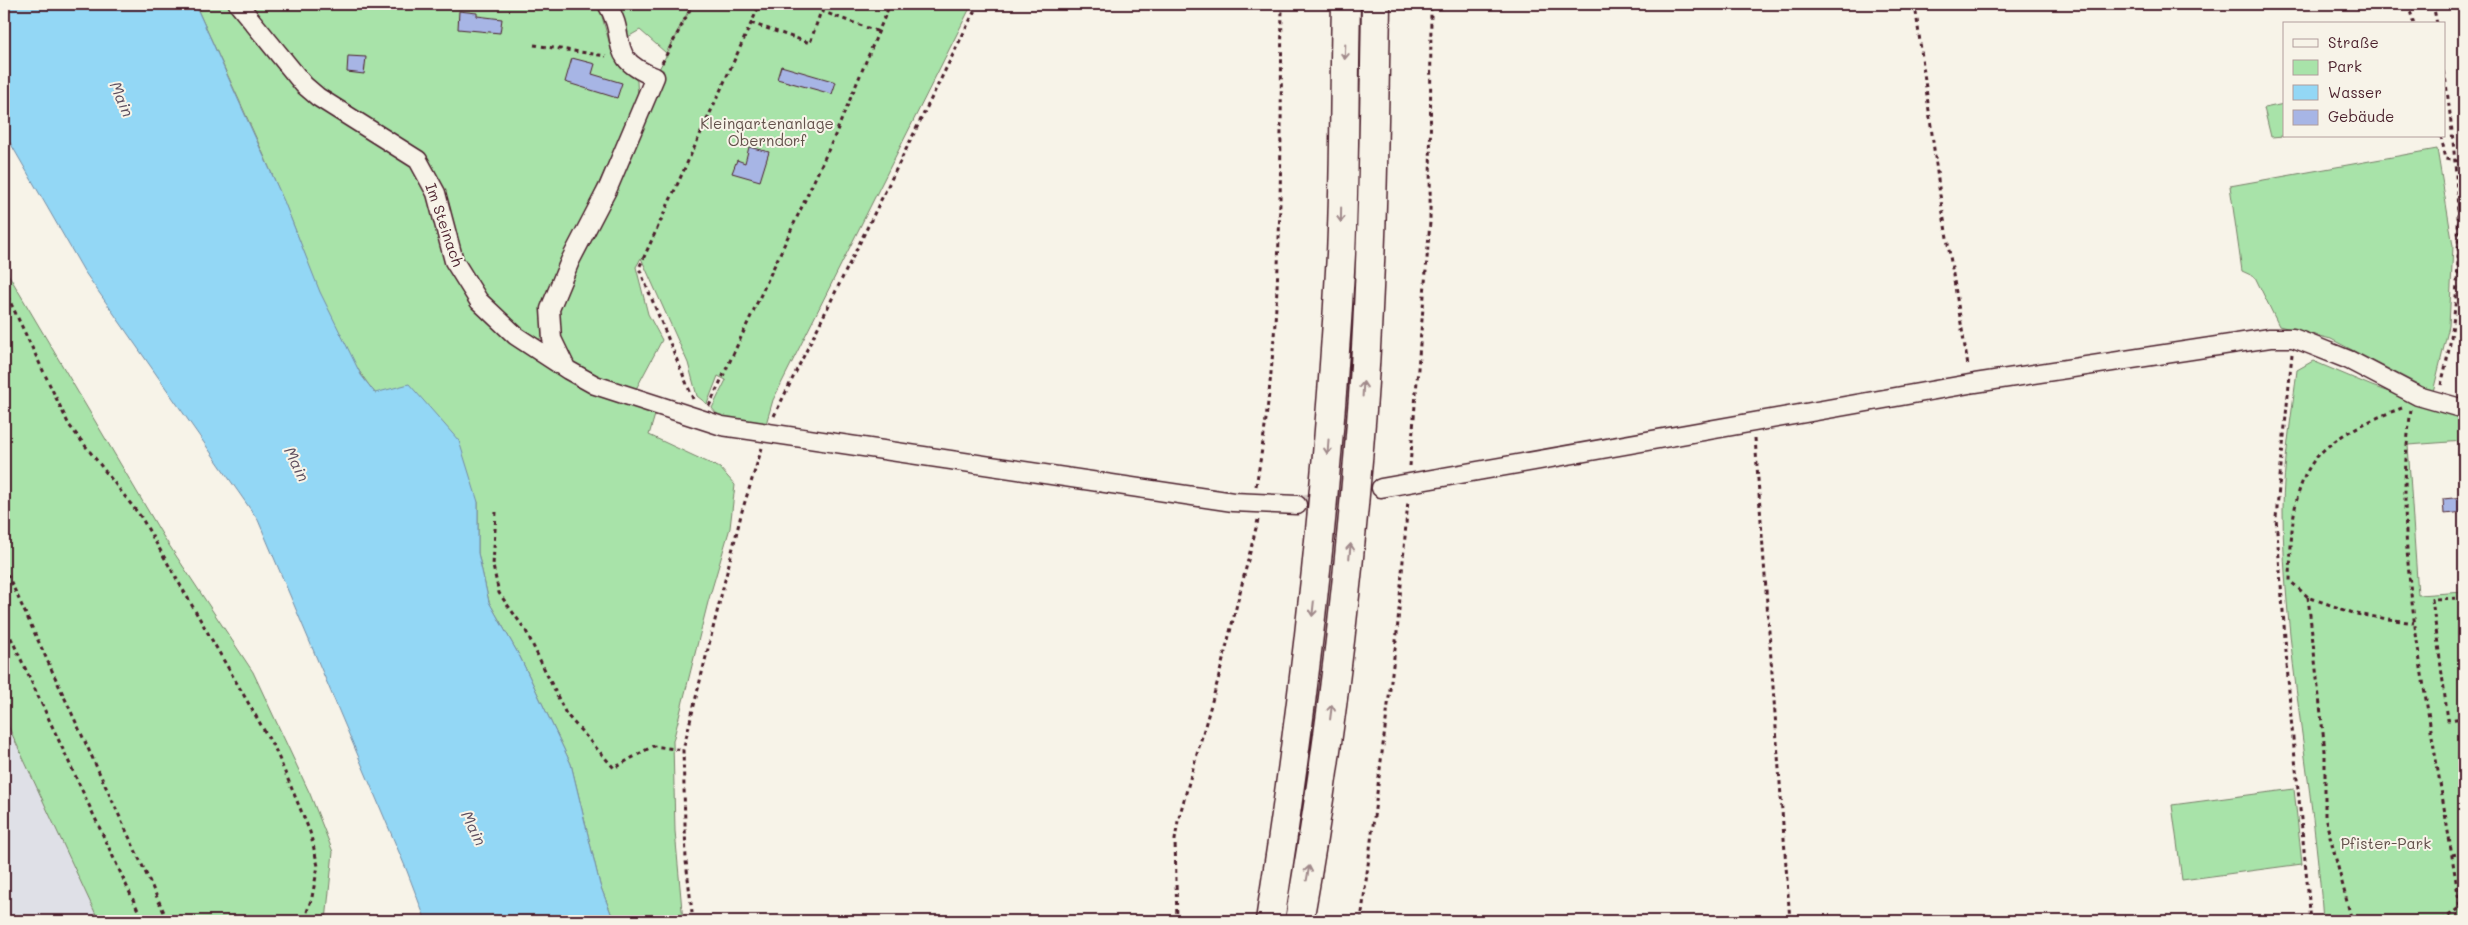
<svg xmlns="http://www.w3.org/2000/svg" width="2468" height="925" viewBox="0 0 2468 925" font-family="Mali,sans-serif">
	<rect width="100%" height="100%" fill="#f7f3e8"/>
	<filter id="ink" filterUnits="userSpaceOnUse"><feTurbulence type="fractalNoise" baseFrequency=".02" numOctaves="2"/><feDisplacementMap in="SourceGraphic" scale="10" xChannelSelector="R" yChannelSelector="G"/><feConvolveMatrix kernelMatrix="1 2 1 2 8 2 1 2 1" color-interpolation-filters="sRGB"/></filter>
	<g filter="url(#ink)">
		<path fill="#dfe0e7" d="M4,717L99,921H4Z"/>
		<path fill="#a8e3a9" stroke="#79816a" d="M195,4H238L303,85L417,160L453,261L495,319L655,415L649,435L720,468L735,485L730,528L708,602L673,741L675,831L683,921H614L600,885L571,764L520,657L489,602L478,553V502L375,393C331,338 311,266 284,202C256,135 225,70 195,4Z
			M242,4H596L601,13L612,52L637,81L638,97L584,216L543,337L533,342L470,285L429,173L320,92Z
			M607,4H692L666,53L640,30L619,42Z
			M693,4H972L773,400L766,424C750,423 721,423 712,408L726,380L718,376L707,404L697,396L688,363L641,258L636,267L648,314L662,340L636,389L629,394L570,367L559,340L558,311L655,77Z
			M2284,104V136L2271,137L2264,108Z
			M2437,149L2453,246L2449,326L2433,392L2331,339L2279,326L2255,277L2242,271L2230,186Z
			M4,267L163,536L253,672L310,794L333,852L326,921H99L4,717Z
			M2313,361L2372,386L2464,419V441L2408,445L2418,595L2464,592V921H2323C2314,784 2283,648 2283,510C2283,466 2292,414 2297,370Z
			M2294,789L2302,864L2182,880L2172,805Z"/>
		<path fill="#93d7f5" stroke="#768da4" d="M4,4H195L284,201L320,292L361,375L375,393L409,384L459,441L478,502V553L489,602L520,657L571,764L600,885L614,921H426L407,871L258,520L84,271L4,132Z"/>
		<path fill="#a7b5e5" stroke="#4a1f2b" d="M459,11L477,13V16L502,19L500,33L458,29Z
			M348,56L366,57L364,74L347,72Z
			M572,58L595,64L592,74L622,83L617,98L565,82Z
			M781,66L836,82L832,94L777,79Z
			M749,147L769,152L760,181L732,173L737,160L745,163Z
			M2464,497V512L2444,514L2443,499Z"/>
		<g fill="none" stroke-linecap="round" stroke-linejoin="round">
			<path stroke="#d4c9c2" stroke-width="18" stroke-dasharray="18 9" stroke-linecap="butt" d="M1297,505L1381,488"/>
			<g stroke="#4a1f2b" stroke-width="21">
				<path id="minor" d="M238,4L304,85L318,97L418,160L436,193L454,261L479,301L516,336L568,370L595,385L722,426L1233,502L1297,505
					M566,368L552,339L550,309L570,261L608,188L655,77C605,58 629,39 607,4
					M1381,488L1975,383L2270,338H2293L2309,344L2349,360L2418,396L2464,409"/>
			</g>
			<g stroke="#4a1f2b" stroke-width="31">
				<path id="motorway" d="M1270,921C1305,700 1329,478 1341,254C1345,171 1344,87 1346,4
					M1299,921C1330,748 1350,573 1363,397C1372,266 1374,135 1376,4"/>
			</g>
			<path stroke="#4a1f2b" stroke-width="3" stroke-dasharray="4 4" stroke-linecap="butt" d="M1915,4L1940,195L1968,366
				M2408,4L2414,24
				M2433,4L2437,24
				M751,23L810,43L821,11L879,32
				M534,45L606,56
				M662,63L693,4
				M2441,136L2446,159L2464,162
				M4,289L69,425L141,517L276,751L310,832L318,866L312,897L304,921
				M2292,354L2276,518L2291,718L2311,921
				M2441,385C2468,282 2459,173 2444,69
				M693,399L639,268L760,4
				M709,406L833,140L890,4
				M2402,408C2372,419 2326,438 2309,468C2290,501 2291,544 2290,581L2308,597L2356,614L2414,623
				M2411,410C2396,510 2412,613 2428,712C2439,777 2450,842 2460,907L2464,911
				M774,416L978,4
				M1755,438L1790,921
				M1410,466L1430,222L1431,4
				M1256,486C1284,327 1280,165 1282,4
				M496,512L493,566L499,593L526,631L566,714L614,768L653,746L683,750
				M4,567L168,921
				M2308,597L2325,751V817L2352,921
				M2464,598L2432,599L2448,720L2464,718
				M4,623L143,921
				M2461,786L2464,805
				M2452,855L2464,853
				M693,921L686,861L683,750L742,511L762,448
				M1177,921L1175,840L1178,821L1218,680L1258,520
				M1361,921L1397,633L1408,500
				M2442,921L2460,907"/>
			<use href="#minor" stroke="#f7f3e8" stroke-width="18"/>
			<use href="#motorway" stroke="#f7f3e8" stroke-width="28"/>
		</g>
		<defs><path id="oneway-shaft" d="M-6 0H5M1.5-3L5.5 0L1.5 3" fill="none" stroke-width="1.6" stroke-linecap="round" stroke-linejoin="round" transform="scale(1.25)"/></defs>
		<g stroke="#a0898a">
			<use href="#oneway-shaft" transform="translate(1345 52) rotate(92)"/>
			<use href="#oneway-shaft" transform="translate(1341 215) rotate(91)"/>
			<use href="#oneway-shaft" transform="translate(1363 389) rotate(-87)"/>
			<use href="#oneway-shaft" transform="translate(1328 447) rotate(94)"/>
			<use href="#oneway-shaft" transform="translate(1350 551) rotate(-84)"/>
			<use href="#oneway-shaft" transform="translate(1313 609) rotate(96)"/>
			<use href="#oneway-shaft" transform="translate(1331 712) rotate(-83)"/>
			<use href="#oneway-shaft" transform="translate(1308 873) rotate(-80)"/>
		</g>
	</g>
	<g text-anchor="middle" stroke-width="4" stroke-linejoin="round" paint-order="stroke">
		<g font-size="15" fill="#62504a" stroke="#f7f3e8">
			<text x="767" y="129">Kleingartenanlage<tspan x="767" dy="17">Oberndorf</tspan></text>
			<text x="2386" y="849">Pfister-Park</text>
		</g>
		<g font-size="15" fill="#4a1f2b" stroke="#f7f3e8">
			<text transform="translate(444 225) rotate(71)" y="5">Im Steinach</text>
		</g>
		<g font-size="16" font-style="italic" fill="#5c4d5e" stroke="#f7f3e8">
			<text transform="translate(122 99) rotate(67)" y="6">Main</text>
			<text transform="translate(297 464) rotate(64)" y="6">Main</text>
			<text transform="translate(474 828) rotate(64)" y="6">Main</text>
		</g>
	</g>
	<rect width="2468" height="925" fill="none" stroke="#f7f3e8" stroke-width="20"/>
	<rect x="10" y="10" width="2448" height="905" fill="none" stroke="#4a1f2b" stroke-width="2" filter="url(#ink)"/>
	<rect x="2283" y="22" width="162" height="115" fill="#f7f3e8" stroke="#b29e9c"/>
	<rect x="2293" y="39" width="25" height="8" fill="#f7f3e8" stroke="#b29e9c"/>
	<text x="2328" y="48" font-size="15" fill="#4a1f2b">Straße</text>
	<rect x="2293" y="60" width="25" height="15" fill="#a8e3a9" stroke="#b29e9c"/>
	<text x="2328" y="72" font-size="15" fill="#4a1f2b">Park</text>
	<rect x="2293" y="85" width="25" height="15" fill="#93d7f5" stroke="#b29e9c"/>
	<text x="2328" y="98" font-size="15" fill="#4a1f2b">Wasser</text>
	<rect x="2293" y="110" width="25" height="15" fill="#a7b5e5" stroke="#b29e9c"/>
	<text x="2328" y="122" font-size="15" fill="#4a1f2b">Gebäude</text>
</svg>
